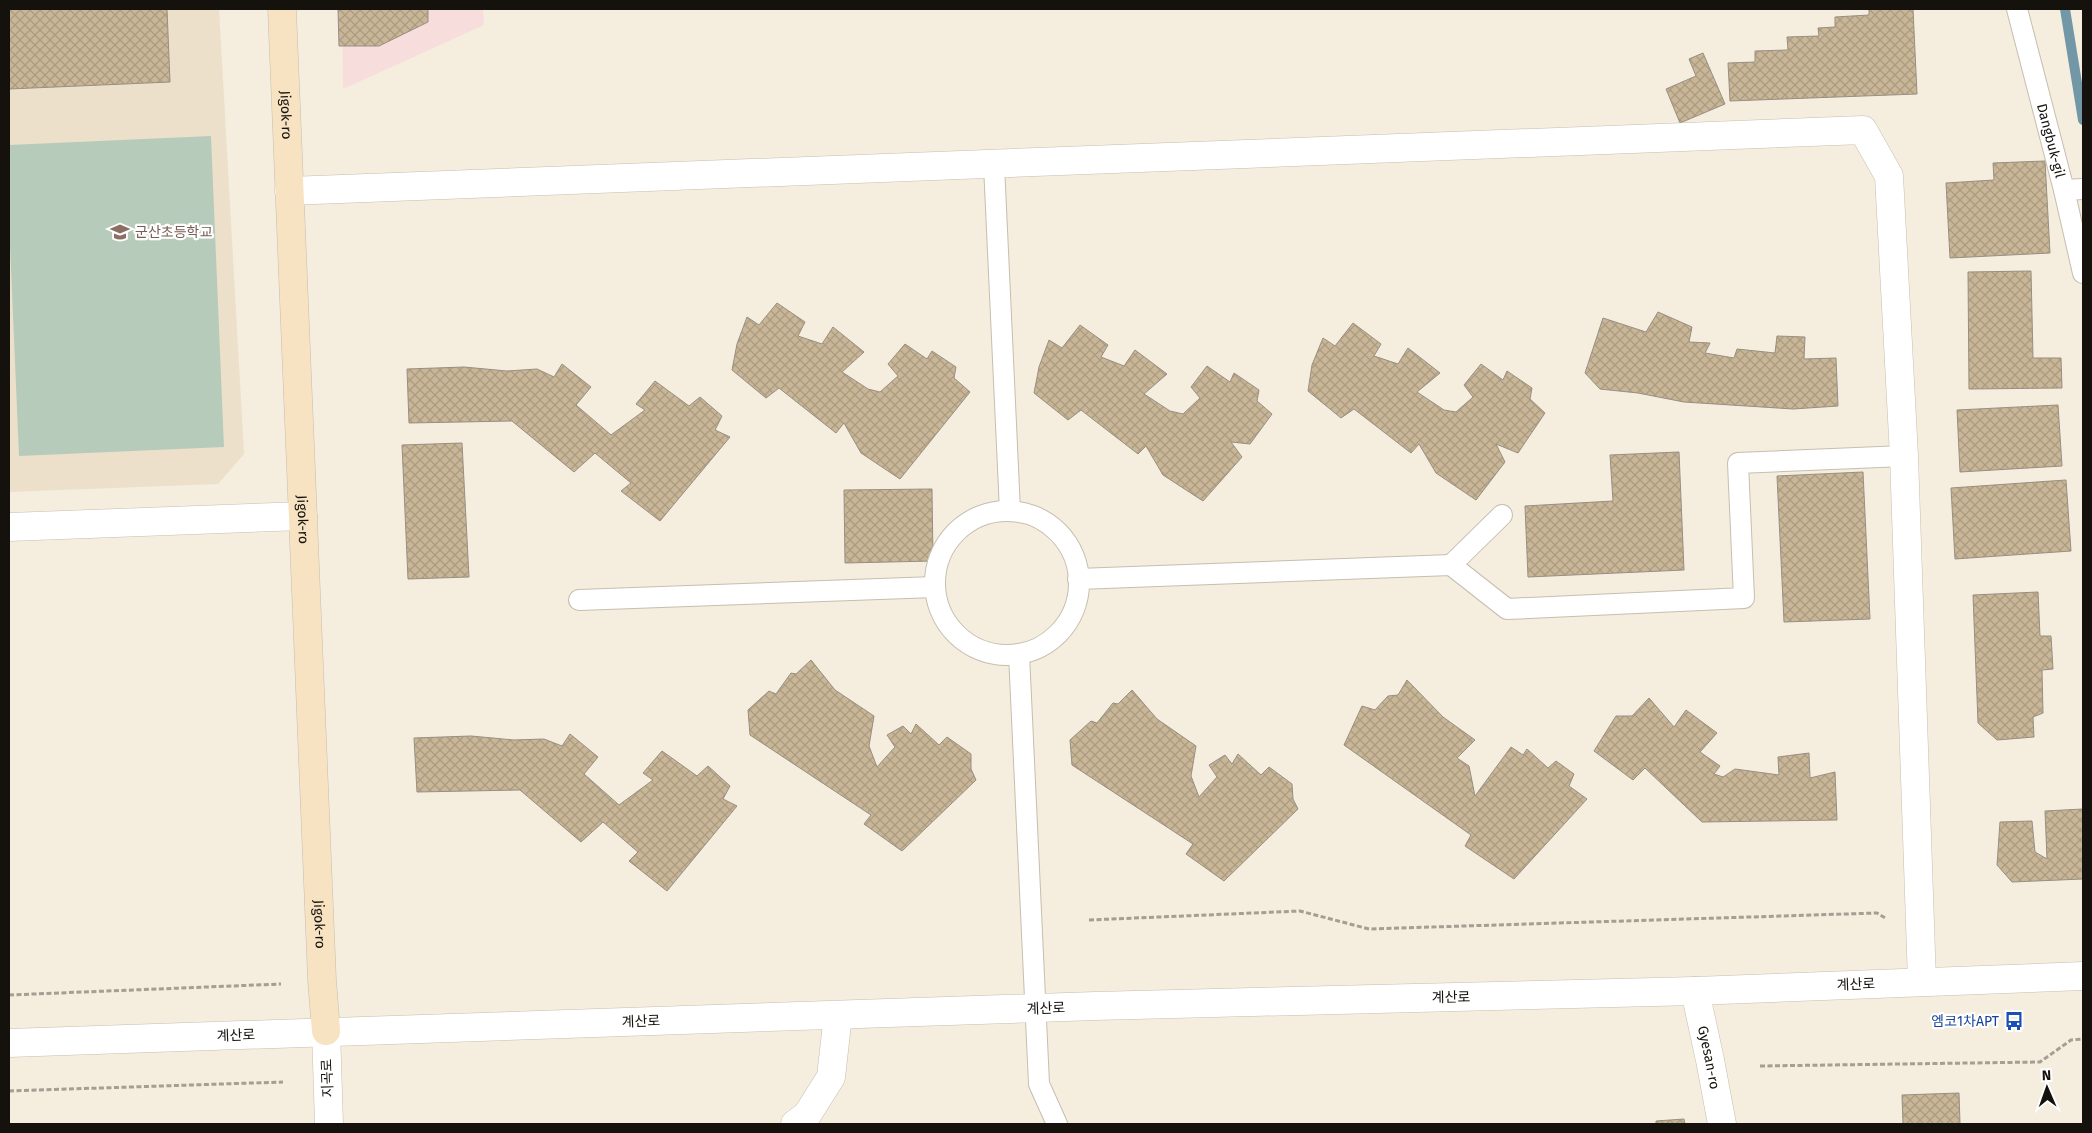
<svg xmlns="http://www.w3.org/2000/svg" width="2092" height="1133" font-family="'Fira Sans','Noto Sans KR',sans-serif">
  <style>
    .commercial { fill: #f8dddd }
    .built { fill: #ece0ca }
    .pitch { fill: #b7cbbb }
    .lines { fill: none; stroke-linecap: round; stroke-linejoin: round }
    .stream { stroke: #7297a7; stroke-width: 10 }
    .building { fill: url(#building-cross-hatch); stroke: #978f82 }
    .lane-casing { stroke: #c6beb0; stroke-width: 22 }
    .street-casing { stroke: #c6beb0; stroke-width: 29 }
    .secondary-casing { stroke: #c6beb0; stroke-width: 29 }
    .path { stroke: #a49e93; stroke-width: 3; stroke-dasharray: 5 2.5; stroke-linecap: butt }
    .lane { stroke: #fff; stroke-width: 20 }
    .street { stroke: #fff; stroke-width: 28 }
    .secondary { stroke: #f7e2c2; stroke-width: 28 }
    .labels { text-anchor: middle; stroke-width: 4.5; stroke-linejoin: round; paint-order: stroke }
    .street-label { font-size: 14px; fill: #15120d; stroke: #fff }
    .education-label { font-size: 14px; fill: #785e54; stroke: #fff; text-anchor: start }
    .transit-label { font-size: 14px; fill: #164399; stroke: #fff; text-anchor: end }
  </style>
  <defs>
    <pattern id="building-cross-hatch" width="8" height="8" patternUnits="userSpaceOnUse" patternTransform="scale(1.25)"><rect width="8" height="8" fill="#c8b697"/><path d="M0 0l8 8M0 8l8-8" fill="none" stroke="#ab9b81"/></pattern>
  </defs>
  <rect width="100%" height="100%" fill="#f5edde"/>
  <!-- commercial -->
  <path class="commercial" d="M 342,9 L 483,9 L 484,25 L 343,89 Z"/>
  <!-- built -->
  <path class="built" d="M 9,9 L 219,9 L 244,454 L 218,484 L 9,492 Z"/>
  <!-- pitch -->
  <path class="pitch" d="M 211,136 L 224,447 L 19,456 L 9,222 L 9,145 Z"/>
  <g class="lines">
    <!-- stream -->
    <path class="stream" d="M 2065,9 L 2083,120"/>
  </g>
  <!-- building -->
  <path class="building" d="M 9,9 L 167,9 L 170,82 L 9,89 Z
    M 338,9 L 428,9 L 428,22 L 379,46 L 339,46 Z
    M 1869,9 L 1913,9 L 1917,94 L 1730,101 L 1728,63 L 1755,62 L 1755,51 L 1788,50 L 1787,37 L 1819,36 L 1818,28 L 1835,27 L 1835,17 L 1869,15 Z
    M 1703,53 L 1725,104 L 1680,123 L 1666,89 L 1696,76 L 1689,59 Z
    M 2045,161 L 2050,253 L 1950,258 L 1946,183 L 1994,180 L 1993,163 Z
    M 2031,271 L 2033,358 L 2061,358 L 2062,388 L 1969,389 L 1968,272 Z
    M 777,303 L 805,322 L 798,336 L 822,344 L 833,327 L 864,352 L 842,372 L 868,389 L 880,392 L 898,376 L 888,364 L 905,344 L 927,359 L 932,351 L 956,367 L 954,378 L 970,392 L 900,479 L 861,453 L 844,423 L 836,433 L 779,388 L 766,398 L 732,370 L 737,344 L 747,317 L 759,325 Z
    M 1658,312 L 1692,327 L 1689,342 L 1710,343 L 1705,353 L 1734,358 L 1737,349 L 1775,353 L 1777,336 L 1805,337 L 1804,359 L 1836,358 L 1838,406 L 1793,409 L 1684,402 L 1638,393 L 1600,389 L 1585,373 L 1603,318 L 1646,332 Z
    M 1353,323 L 1381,344 L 1374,356 L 1398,364 L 1408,348 L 1440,373 L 1417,392 L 1444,410 L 1456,412 L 1473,397 L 1464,385 L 1481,364 L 1503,380 L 1507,371 L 1532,388 L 1530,399 L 1545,413 L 1518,453 L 1496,444 L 1505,462 L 1476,500 L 1436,473 L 1419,444 L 1411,453 L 1354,409 L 1341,418 L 1308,391 L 1312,365 L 1323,338 L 1335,346 Z
    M 1080,325 L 1108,345 L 1101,357 L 1124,366 L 1135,350 L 1167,374 L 1144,394 L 1170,411 L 1183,414 L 1200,398 L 1191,387 L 1207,366 L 1230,382 L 1234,373 L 1259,390 L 1257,401 L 1272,414 L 1250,444 L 1231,442 L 1242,457 L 1203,501 L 1163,475 L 1146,446 L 1138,454 L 1081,410 L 1068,420 L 1034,393 L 1039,367 L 1049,340 L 1062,348 Z
    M 562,364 L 591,387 L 576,405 L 611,435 L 645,410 L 636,404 L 655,381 L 689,406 L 700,397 L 722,416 L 715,430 L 730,437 L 660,521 L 621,491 L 631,483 L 595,453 L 574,472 L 512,421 L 409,423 L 407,369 L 464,367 L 507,371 L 537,369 L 554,377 Z
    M 2058,405 L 2062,466 L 1960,472 L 1957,410 Z
    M 462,443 L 469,577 L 408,579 L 402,445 Z
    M 1679,452 L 1684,570 L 1528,577 L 1525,506 L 1613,501 L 1610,455 Z
    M 1863,472 L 1870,619 L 1784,622 L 1777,476 Z
    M 2066,480 L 2071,551 L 1955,559 L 1951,488 Z
    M 932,489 L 933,561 L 845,563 L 844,490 Z
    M 2038,592 L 2040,636 L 2051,636 L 2053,669 L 2042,670 L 2043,713 L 2033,717 L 2034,737 L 1997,740 L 1978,723 L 1973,595 Z
    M 811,660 L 835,690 L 874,716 L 869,746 L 877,767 L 895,747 L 887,735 L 903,726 L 911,734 L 916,724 L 939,745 L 947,737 L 971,754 L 971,769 L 976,780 L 902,851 L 864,824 L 871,815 L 750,735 L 748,710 L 769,691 L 776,694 L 791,673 L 796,674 Z
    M 1407,680 L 1443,717 L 1475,740 L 1457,758 L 1469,766 L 1475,796 L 1511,747 L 1523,755 L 1527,749 L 1548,768 L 1556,761 L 1574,774 L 1569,786 L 1587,799 L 1514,879 L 1465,846 L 1471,835 L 1344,745 L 1362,706 L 1375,710 L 1388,696 L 1398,695 Z
    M 1132,690 L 1157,719 L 1196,746 L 1191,776 L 1199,797 L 1217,777 L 1209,765 L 1225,755 L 1232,764 L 1238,754 L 1261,775 L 1269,767 L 1292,784 L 1293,799 L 1298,809 L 1224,881 L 1186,854 L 1193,844 L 1072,765 L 1070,740 L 1091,721 L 1097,723 L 1113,703 L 1118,704 Z
    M 1649,698 L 1674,727 L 1686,710 L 1717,733 L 1700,752 L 1720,766 L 1714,774 L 1723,777 L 1735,769 L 1779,775 L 1778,757 L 1809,753 L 1810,778 L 1835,772 L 1837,820 L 1702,822 L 1645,768 L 1633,780 L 1594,751 L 1616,716 L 1632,716 Z
    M 570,734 L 598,757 L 584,774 L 619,805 L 653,780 L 643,773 L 662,751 L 697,776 L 708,766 L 730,786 L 723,799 L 737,806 L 667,891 L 629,861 L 638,852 L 603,822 L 581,842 L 520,790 L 417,792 L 414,738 L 471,736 L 514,740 L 544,739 L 562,746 Z
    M 2083,809 L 2083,879 L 2012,882 L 1997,865 L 2000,822 L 2032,821 L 2035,852 L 2047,859 L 2045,811 Z
    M 1959,1093 L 1960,1124 L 1903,1124 L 1902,1095 Z
    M 1684,1119 L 1685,1124 L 1656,1124 L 1656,1121 Z"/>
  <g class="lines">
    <!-- lane casing -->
    <g class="lane-casing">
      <g id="lane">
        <path id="s1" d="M 2017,9 L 2064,190 L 2083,273"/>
        <path d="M 994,165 L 1010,511"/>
        <path d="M 2064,190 L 2083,189"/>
        <circle cx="1007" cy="583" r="72"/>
        <path d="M 1451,565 L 1502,515"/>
        <path d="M 1078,579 L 1451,565 L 1507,609 L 1744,598 L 1738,463 L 1904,456"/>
        <path d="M 579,600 L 935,587"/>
        <path d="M 1019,654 L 1039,1084 L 1057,1124"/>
      </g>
    </g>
    <!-- street casing -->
    <g class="street-casing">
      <g id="street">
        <path d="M 289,191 L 1863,130 L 1889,176 L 1904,456 L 1922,982"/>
        <path d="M 9,527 L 303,516"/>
        <path id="s2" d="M 1695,991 L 1710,1060 L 1722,1124"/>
        <path d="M 326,1031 L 329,1124"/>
        <path d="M 9,1043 L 1095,1006 L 1695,991 L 2083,976"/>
        <path d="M 795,1124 L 807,1115 L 831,1077 L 838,1015"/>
      </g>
    </g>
    <!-- secondary casing -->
    <g class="secondary-casing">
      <g id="secondary">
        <path id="s3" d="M 282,9 L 322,980 L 326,1031"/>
      </g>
    </g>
    <!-- path -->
    <path class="path" d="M 1089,920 L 1300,911 L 1369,929 L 1877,913 L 1887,919
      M 9,995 L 281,984
      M 1760,1066 L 2040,1062 L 2071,1040 L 2083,1039
      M 9,1091 L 283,1082"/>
    <!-- lane -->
    <use href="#lane" class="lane"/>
    <!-- street -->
    <use href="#street" class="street"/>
    <!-- secondary -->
    <use href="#secondary" class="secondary"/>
  </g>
  <!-- icons -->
  <defs>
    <g id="school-bare" transform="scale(1.5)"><path d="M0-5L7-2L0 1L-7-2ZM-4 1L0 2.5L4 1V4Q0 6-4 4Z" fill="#8d6e63" stroke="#fff" stroke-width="2.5" paint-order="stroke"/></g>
    <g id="bus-bare" transform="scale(1.5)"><path d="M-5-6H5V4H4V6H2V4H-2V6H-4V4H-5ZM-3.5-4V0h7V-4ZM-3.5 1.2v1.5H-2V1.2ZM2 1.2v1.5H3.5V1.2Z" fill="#1a4fb4" stroke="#fff" stroke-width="2.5" paint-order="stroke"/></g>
  </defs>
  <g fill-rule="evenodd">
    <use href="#school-bare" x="120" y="232"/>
    <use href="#bus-bare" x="2014" y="1021"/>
  </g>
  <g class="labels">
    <!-- street labels -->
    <g class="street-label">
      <text dy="5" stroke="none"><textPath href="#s3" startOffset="106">Jigok-ro</textPath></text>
      <text dy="5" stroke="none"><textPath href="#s1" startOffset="136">Dangbuk-gil</textPath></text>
      <text dy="5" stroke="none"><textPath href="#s3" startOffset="511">Jigok-ro</textPath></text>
      <text dy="5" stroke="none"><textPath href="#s3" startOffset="916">Jigok-ro</textPath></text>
      <text transform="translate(1856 984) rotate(-2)" y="5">계산로</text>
      <text transform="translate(1451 997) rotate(-1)" y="5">계산로</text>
      <text transform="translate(1046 1008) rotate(-2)" y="5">계산로</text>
      <text transform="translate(641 1021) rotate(-2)" y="5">계산로</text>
      <text transform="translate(236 1035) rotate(-2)" y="5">계산로</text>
      <text dy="5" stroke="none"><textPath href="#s2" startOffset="68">Gyesan-ro</textPath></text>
      <text transform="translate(327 1078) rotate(-92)" y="5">지곡로</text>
    </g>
    <!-- education labels -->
    <g class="education-label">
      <text x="135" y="237">군산초등학교</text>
    </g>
    <!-- transit labels -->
    <g class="transit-label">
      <text x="1999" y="1026">엠코1차APT</text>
    </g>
  </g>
  <!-- border -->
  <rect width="2092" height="1133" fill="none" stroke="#15120d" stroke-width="20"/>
  <!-- north arrow -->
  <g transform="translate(2047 1088) rotate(358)" stroke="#ffffff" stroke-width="4" paint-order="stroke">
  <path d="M0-4L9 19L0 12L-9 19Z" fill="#15120d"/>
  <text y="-8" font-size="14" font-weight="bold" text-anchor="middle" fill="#15120d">N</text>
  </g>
</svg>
